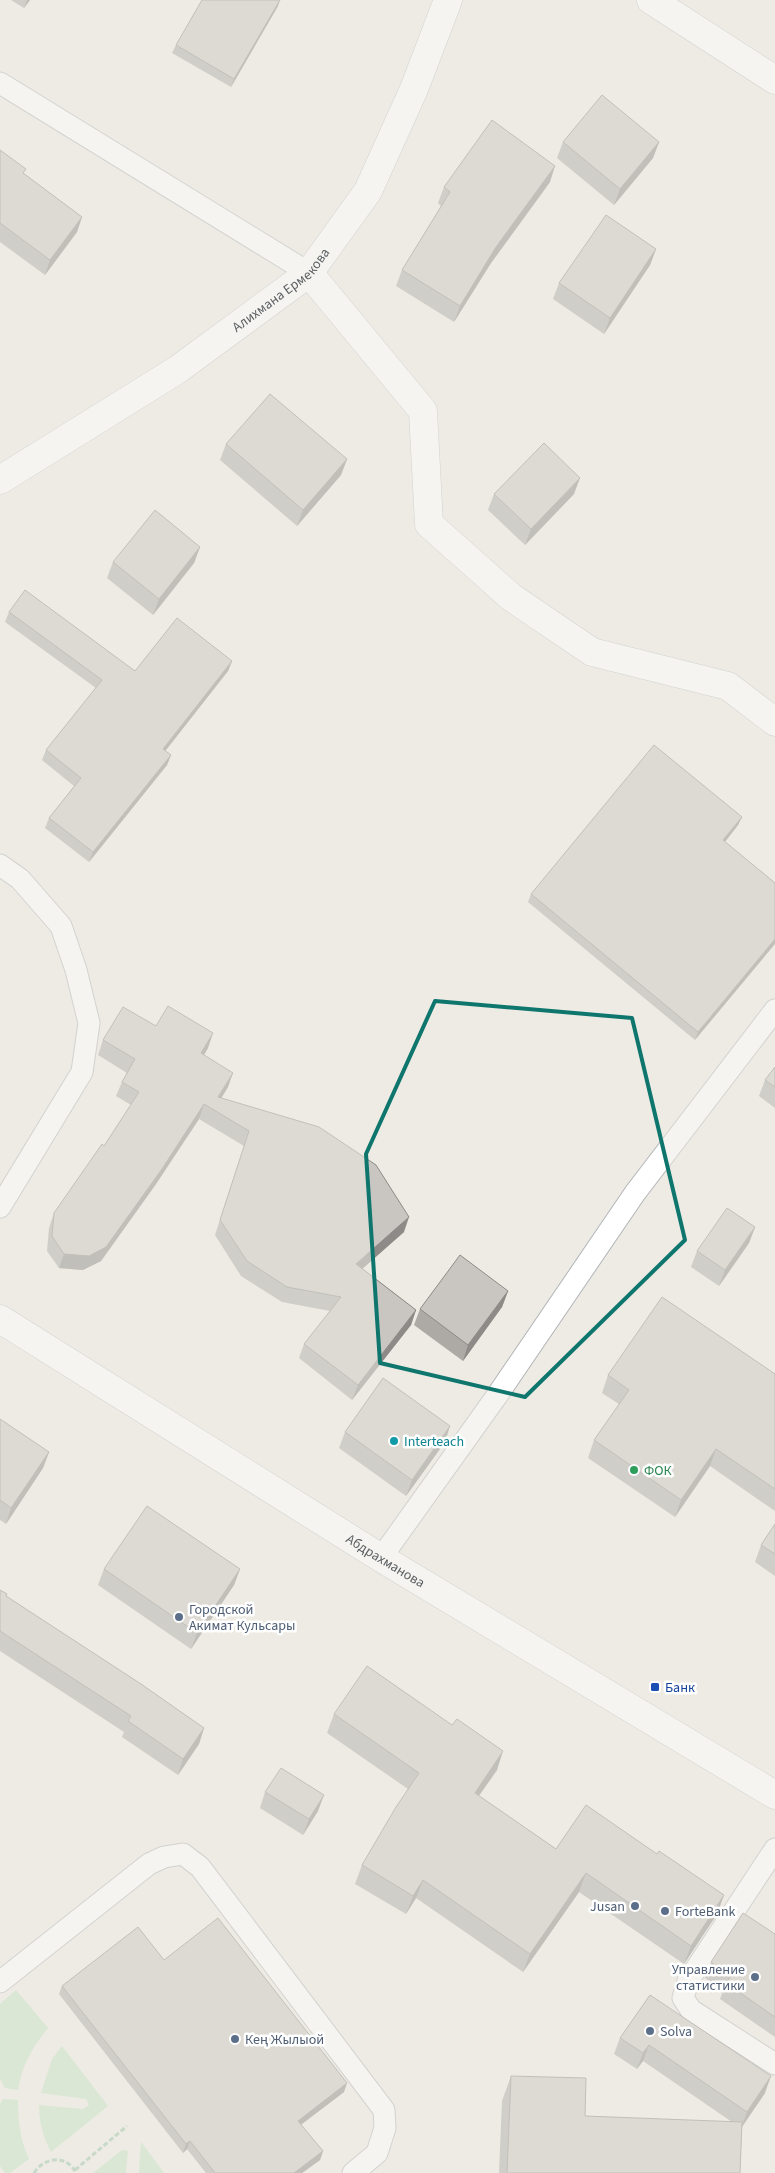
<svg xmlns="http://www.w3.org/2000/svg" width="775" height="2173" font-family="'Source Sans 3',sans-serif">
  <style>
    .green { fill: #c4e3c3 }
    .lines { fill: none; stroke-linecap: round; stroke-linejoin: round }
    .lane-casing { stroke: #b2b5b8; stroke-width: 23 }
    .street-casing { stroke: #b2b5b8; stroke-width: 29 }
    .path { stroke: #9cc4a6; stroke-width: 3; stroke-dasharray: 5 2.5; stroke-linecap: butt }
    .lane { stroke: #fff; stroke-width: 21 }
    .street { stroke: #fff; stroke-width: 28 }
    .wall { fill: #adaaa6 }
    .shaded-wall { fill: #8d8b87 }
    .building { fill: #c9c6c1; stroke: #8d8b87 }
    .marked { fill: none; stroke: #0f766e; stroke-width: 4; stroke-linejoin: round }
    .culture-dot { fill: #0f9aa8; stroke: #fff; stroke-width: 2 }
    .leisure-dot { fill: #2e9e5b; stroke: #fff; stroke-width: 2 }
    .service-dot { fill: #5c6f8a; stroke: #fff; stroke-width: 2 }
    .transit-dot { fill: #1a4fb4; stroke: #fff; stroke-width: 2 }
    .labels { text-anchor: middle; stroke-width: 5; stroke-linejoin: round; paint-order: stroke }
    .street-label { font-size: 14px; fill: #5c6063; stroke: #fff }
    .culture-label { font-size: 14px; fill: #0d838f; stroke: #fff; text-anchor: start }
    .leisure-label { font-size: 14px; fill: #27864d; stroke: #fff; text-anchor: start }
    .service-label { font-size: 14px; fill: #4e5e75; stroke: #fff; text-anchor: start }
    .transit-label { font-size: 14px; fill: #164399; stroke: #fff; text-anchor: start }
  </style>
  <rect width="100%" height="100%" fill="#edebe4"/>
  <!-- green -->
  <path class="green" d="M 16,1990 L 48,2028 C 32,2048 22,2065 18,2090 L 5,2088 L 0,2079 L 0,2004 Z
    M 62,2046 L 108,2106 L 51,2152 C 43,2136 39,2123 39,2105 L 83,2109 L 89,2105 L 86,2099 L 41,2093 L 52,2059 Z
    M 3,2099 L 18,2100 C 18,2122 20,2139 29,2159 L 10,2173 L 5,2173 L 0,2166 L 0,2104 Z
    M 141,2142 L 164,2173 L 139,2173 Z
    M 122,2150 L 128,2151 L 126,2173 L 93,2173 Z"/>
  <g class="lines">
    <!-- lane casing -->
    <g class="lane-casing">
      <path id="lane" d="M 0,83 L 309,273
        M 0,865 L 20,879 L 61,926 L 76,970 L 89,1023 L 82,1072 L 0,1207
        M 381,1558 L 496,1397 L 635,1193 L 775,1010
        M 775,1849 L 688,1981 L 683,1998 L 691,2010 L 775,2064
        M 0,1982 L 149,1864 L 164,1857 L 183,1854 L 200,1867 L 384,2110 L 385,2128 L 377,2153 L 353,2173"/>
    </g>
    <!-- street casing -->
    <g class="street-casing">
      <g id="street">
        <path d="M 651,0 L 775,80"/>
        <path d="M 309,273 L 423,411 L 429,524 L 511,597 L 592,652 L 728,686 L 775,722"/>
        <path id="s1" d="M 0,480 L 177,370 L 309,273 L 368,191 L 414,89 L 448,0"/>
        <path id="s2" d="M 0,1319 L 381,1558 L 775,1795"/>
      </g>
    </g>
    <!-- path -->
    <path class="path" d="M 75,2170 L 127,2126
      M 34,2173 C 44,2157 67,2154 76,2173"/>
    <!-- lane -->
    <use href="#lane" class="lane"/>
    <!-- street -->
    <use href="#street" class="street"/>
  </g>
  <!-- wall -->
  <path class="wall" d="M 11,0 L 30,0 L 24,8 Z
    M 278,6 L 231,87 L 172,53 L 176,45 Z
    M 563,142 L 659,142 L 653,158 L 614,205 L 557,158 Z
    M 0,150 L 24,174 L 82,217 L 77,232 L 45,275 L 0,242 Z
    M 550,182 L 491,263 L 454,322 L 396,286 L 402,270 L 441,206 L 438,203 L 444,187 Z
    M 656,249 L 650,265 L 604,334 L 553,299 L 559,283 Z
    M 226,444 L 347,459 L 341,475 L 297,526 L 220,460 Z
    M 494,494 L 574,494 L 525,545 L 488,510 Z
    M 200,547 L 194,563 L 153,615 L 107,578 L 113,562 Z
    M 9,612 L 135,671 L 232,661 L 228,671 L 165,751 L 171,755 L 167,765 L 89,862 L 45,828 L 49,818 L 74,786 L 42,760 L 46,750 L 96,688 L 5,622 Z
    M 742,817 L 738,825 L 725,842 L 775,883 L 695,1040 L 528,902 L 531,894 Z
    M 156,1026 L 208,1048 L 204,1055 L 228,1087 L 221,1098 L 404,1232 L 362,1268 L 416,1310 L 411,1325 L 352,1400 L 299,1358 L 304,1344 L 330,1311 L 282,1302 L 241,1276 L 215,1235 L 244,1146 L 199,1119 L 156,1184 L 101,1261 L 83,1270 L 59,1268 L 47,1251 L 49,1228 L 54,1213 L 104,1146 L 131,1105 L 116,1096 L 122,1082 L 127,1073 L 98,1055 L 103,1040 Z
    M 775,1067 L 775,1108 L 759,1096 L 765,1080 Z
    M 755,1227 L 749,1243 L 719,1286 L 691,1267 L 697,1251 Z
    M 508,1291 L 502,1307 L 463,1361 L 414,1325 L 420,1309 Z
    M 775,1374 L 775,1511 L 710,1466 L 675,1517 L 588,1458 L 594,1440 L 619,1404 L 602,1393 L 608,1375 Z
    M 0,1419 L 49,1452 L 43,1468 L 6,1524 L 0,1520 Z
    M 345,1432 L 445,1442 L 406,1496 L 339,1448 Z
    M 775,1524 L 775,1576 L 755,1562 L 761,1545 Z
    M 104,1569 L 240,1569 L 234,1585 L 191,1649 L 98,1585 Z
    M 0,1590 L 6,1596 L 204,1728 L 199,1744 L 178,1775 L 122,1737 L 124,1732 L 0,1651 Z
    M 334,1714 L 497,1770 L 479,1796 L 556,1849 L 657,1854 L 724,1895 L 717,1914 L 684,1964 L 579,1892 L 523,1972 L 416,1898 L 406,1914 L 355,1884 L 362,1865 L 408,1789 L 327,1733 Z
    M 265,1792 L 318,1811 L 303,1835 L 260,1808 Z
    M 775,1934 L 775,2037 L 720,1999 L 723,1991 L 705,1978 L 711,1962 Z
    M 164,1960 L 344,2092 L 301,2125 L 323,2151 L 320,2160 L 302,2173 L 206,2173 L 187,2149 L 183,2153 L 59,1994 L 62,1986 Z
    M 650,1995 L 765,2093 L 742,2127 L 740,2173 L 499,2173 L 502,2101 L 511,2076 L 585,2116 L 732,2122 L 643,2061 L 637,2069 L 614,2054 L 620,2038 Z"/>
  <!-- shaded-wall -->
  <path class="shaded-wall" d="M 27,0 L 30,0 L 24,8 Z
    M 280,0 L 278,6 L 231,87 L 234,79 Z
    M 659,142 L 653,158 L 614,205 L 620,189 Z
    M 555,166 L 550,182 L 491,263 L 454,322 L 460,306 L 496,247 Z
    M 82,217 L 77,232 L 45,275 L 50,260 Z
    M 656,249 L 650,265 L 604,334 L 610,318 Z
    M 347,459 L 341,475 L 297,526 L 303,510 Z
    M 580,478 L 574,494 L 525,545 L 531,529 Z
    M 200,547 L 194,563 L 153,615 L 159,599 Z
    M 232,661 L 228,671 L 159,759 L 163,749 Z
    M 171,755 L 167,765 L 89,862 L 93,852 Z
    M 742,817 L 738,825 L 720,848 L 723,840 Z
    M 775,939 L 775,944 L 695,1040 L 698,1032 Z
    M 213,1033 L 208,1048 L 196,1068 L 201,1053 Z
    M 233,1073 L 228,1087 L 213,1112 L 218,1097 Z
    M 204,1104 L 199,1119 L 156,1184 L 101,1261 L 83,1270 L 59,1268 L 64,1254 Z
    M 409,1217 L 404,1232 L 351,1279 L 356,1264 Z
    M 755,1227 L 749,1243 L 719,1286 L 725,1270 Z
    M 508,1291 L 502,1307 L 463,1361 L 468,1345 Z
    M 416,1310 L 411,1325 L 352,1400 L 358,1385 Z
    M 450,1426 L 445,1442 L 406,1496 L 412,1480 Z
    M 716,1449 L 710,1466 L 675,1517 L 681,1500 Z
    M 49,1452 L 43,1468 L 6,1524 L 11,1508 Z
    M 240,1569 L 234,1585 L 191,1649 L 197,1633 Z
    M 204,1728 L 199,1744 L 178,1775 L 183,1759 Z
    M 503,1751 L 497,1770 L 468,1811 L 475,1793 Z
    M 324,1795 L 318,1811 L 303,1835 L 309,1819 Z
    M 586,1873 L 579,1892 L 523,1972 L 530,1954 Z
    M 423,1880 L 416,1898 L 406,1914 L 413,1896 Z
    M 724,1895 L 717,1914 L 684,1964 L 691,1946 Z
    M 649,2045 L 643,2061 L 637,2069 L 643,2053 Z
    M 771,2076 L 765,2093 L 741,2128 L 747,2112 Z
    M 347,2083 L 344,2092 L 295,2129 L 298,2121 Z
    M 190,2141 L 187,2149 L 183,2153 L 186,2144 Z
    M 323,2151 L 320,2160 L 302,2173 L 294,2173 Z"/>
  <!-- building -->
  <path class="building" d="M 202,0 L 280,0 L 234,79 L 176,45 Z
    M 602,95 L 659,142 L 620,189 L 563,142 Z
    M 492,120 L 555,166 L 496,247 L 460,306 L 402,270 L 450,192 L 444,187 Z
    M 0,150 L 26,169 L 23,173 L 82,217 L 50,260 L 0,223 Z
    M 606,215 L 656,249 L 610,318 L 559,283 Z
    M 270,394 L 347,459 L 303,510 L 226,444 Z
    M 544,443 L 580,478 L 531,529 L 494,494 Z
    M 155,510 L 200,547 L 159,599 L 113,562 Z
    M 25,590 L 135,671 L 177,618 L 232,661 L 163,749 L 171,755 L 93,852 L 49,818 L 81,778 L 46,750 L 102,680 L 9,612 Z
    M 654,745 L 742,817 L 723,840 L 775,883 L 775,939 L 698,1032 L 531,894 Z
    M 168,1006 L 213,1033 L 201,1053 L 233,1073 L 218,1097 L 319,1127 L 376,1165 L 409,1217 L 356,1264 L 416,1310 L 358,1385 L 304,1344 L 341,1297 L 287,1287 L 247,1261 L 220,1220 L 249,1131 L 204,1104 L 162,1169 L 106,1247 L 89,1256 L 64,1254 L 52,1236 L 54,1213 L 102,1144 L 104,1146 L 139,1092 L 122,1082 L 135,1059 L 103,1040 L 123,1007 L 156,1026 Z
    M 775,1067 L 775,1087 L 765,1080 Z
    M 727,1208 L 755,1227 L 725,1270 L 697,1251 Z
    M 460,1255 L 508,1291 L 468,1345 L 420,1309 Z
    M 662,1297 L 775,1374 L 775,1489 L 716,1449 L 681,1500 L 594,1440 L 629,1390 L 608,1375 Z
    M 383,1378 L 450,1426 L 412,1480 L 345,1432 Z
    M 0,1419 L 49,1452 L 11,1508 L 0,1500 Z
    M 147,1506 L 240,1569 L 197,1633 L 104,1569 Z
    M 775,1524 L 775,1554 L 761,1545 Z
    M 0,1590 L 7,1594 L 6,1596 L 141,1684 L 204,1728 L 183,1759 L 128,1721 L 131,1716 L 0,1631 Z
    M 367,1666 L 452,1725 L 457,1719 L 503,1751 L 475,1793 L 556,1849 L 586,1805 L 657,1854 L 659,1851 L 724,1895 L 691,1946 L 586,1873 L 530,1954 L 423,1880 L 413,1896 L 362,1865 L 396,1807 L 419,1773 L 334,1714 Z
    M 281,1768 L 324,1795 L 309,1819 L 265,1792 Z
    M 743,1913 L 775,1934 L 775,2017 L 726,1983 L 731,1976 L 711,1962 Z
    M 218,1918 L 347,2083 L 298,2121 L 323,2151 L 294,2173 L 215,2173 L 190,2141 L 186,2144 L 62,1986 L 138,1927 L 164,1960 Z
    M 650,1995 L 771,2076 L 747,2112 L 649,2045 L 643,2053 L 620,2038 Z
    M 511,2076 L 586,2078 L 585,2116 L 742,2122 L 740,2173 L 507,2173 Z"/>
  <!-- marked area -->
  <path d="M0 0H775V2173H0ZM 435,1001 L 632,1018 L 685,1240 L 525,1397 L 380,1363 L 366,1154 Z" fill="#edebe4" fill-opacity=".55" fill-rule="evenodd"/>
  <path class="marked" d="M 435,1001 L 632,1018 L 685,1240 L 525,1397 L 380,1363 L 366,1154 Z"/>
  <!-- markers -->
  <circle class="culture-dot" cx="394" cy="1441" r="5"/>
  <circle class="leisure-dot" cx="634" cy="1470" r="5"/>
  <g class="service-dot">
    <circle cx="179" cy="1617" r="5"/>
    <circle cx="635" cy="1906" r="5"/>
    <circle cx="665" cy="1911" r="5"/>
    <circle cx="755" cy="1977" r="5"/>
    <circle cx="650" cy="2031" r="5"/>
    <circle cx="235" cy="2039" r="5"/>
  </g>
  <rect class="transit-dot" x="650" y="1682" width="10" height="10" rx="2.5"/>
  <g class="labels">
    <!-- street labels -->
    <g class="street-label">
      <text dy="5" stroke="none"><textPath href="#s1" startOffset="340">Алихмана Ермекова</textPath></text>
      <text dy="5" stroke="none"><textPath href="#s2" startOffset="455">Абдрахманова</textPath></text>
    </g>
    <!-- culture labels -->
    <g class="culture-label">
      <text x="404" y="1446">Interteach</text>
    </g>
    <!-- leisure labels -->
    <g class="leisure-label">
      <text x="644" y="1475">ФОК</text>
    </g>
    <!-- service labels -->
    <g class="service-label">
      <text x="189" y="1614">Городской<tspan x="189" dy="16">Акимат Кульсары</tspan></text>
      <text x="625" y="1911" text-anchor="end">Jusan</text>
      <text x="675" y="1916">ForteBank</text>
      <text x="745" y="1974" text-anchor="end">Управление<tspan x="745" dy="16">статистики</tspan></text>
      <text x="660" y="2036">Solva</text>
      <text x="245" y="2044">Кең Жылыой</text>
    </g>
    <!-- transit labels -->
    <g class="transit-label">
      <text x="665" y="1692">Банк</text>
    </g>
  </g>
</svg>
